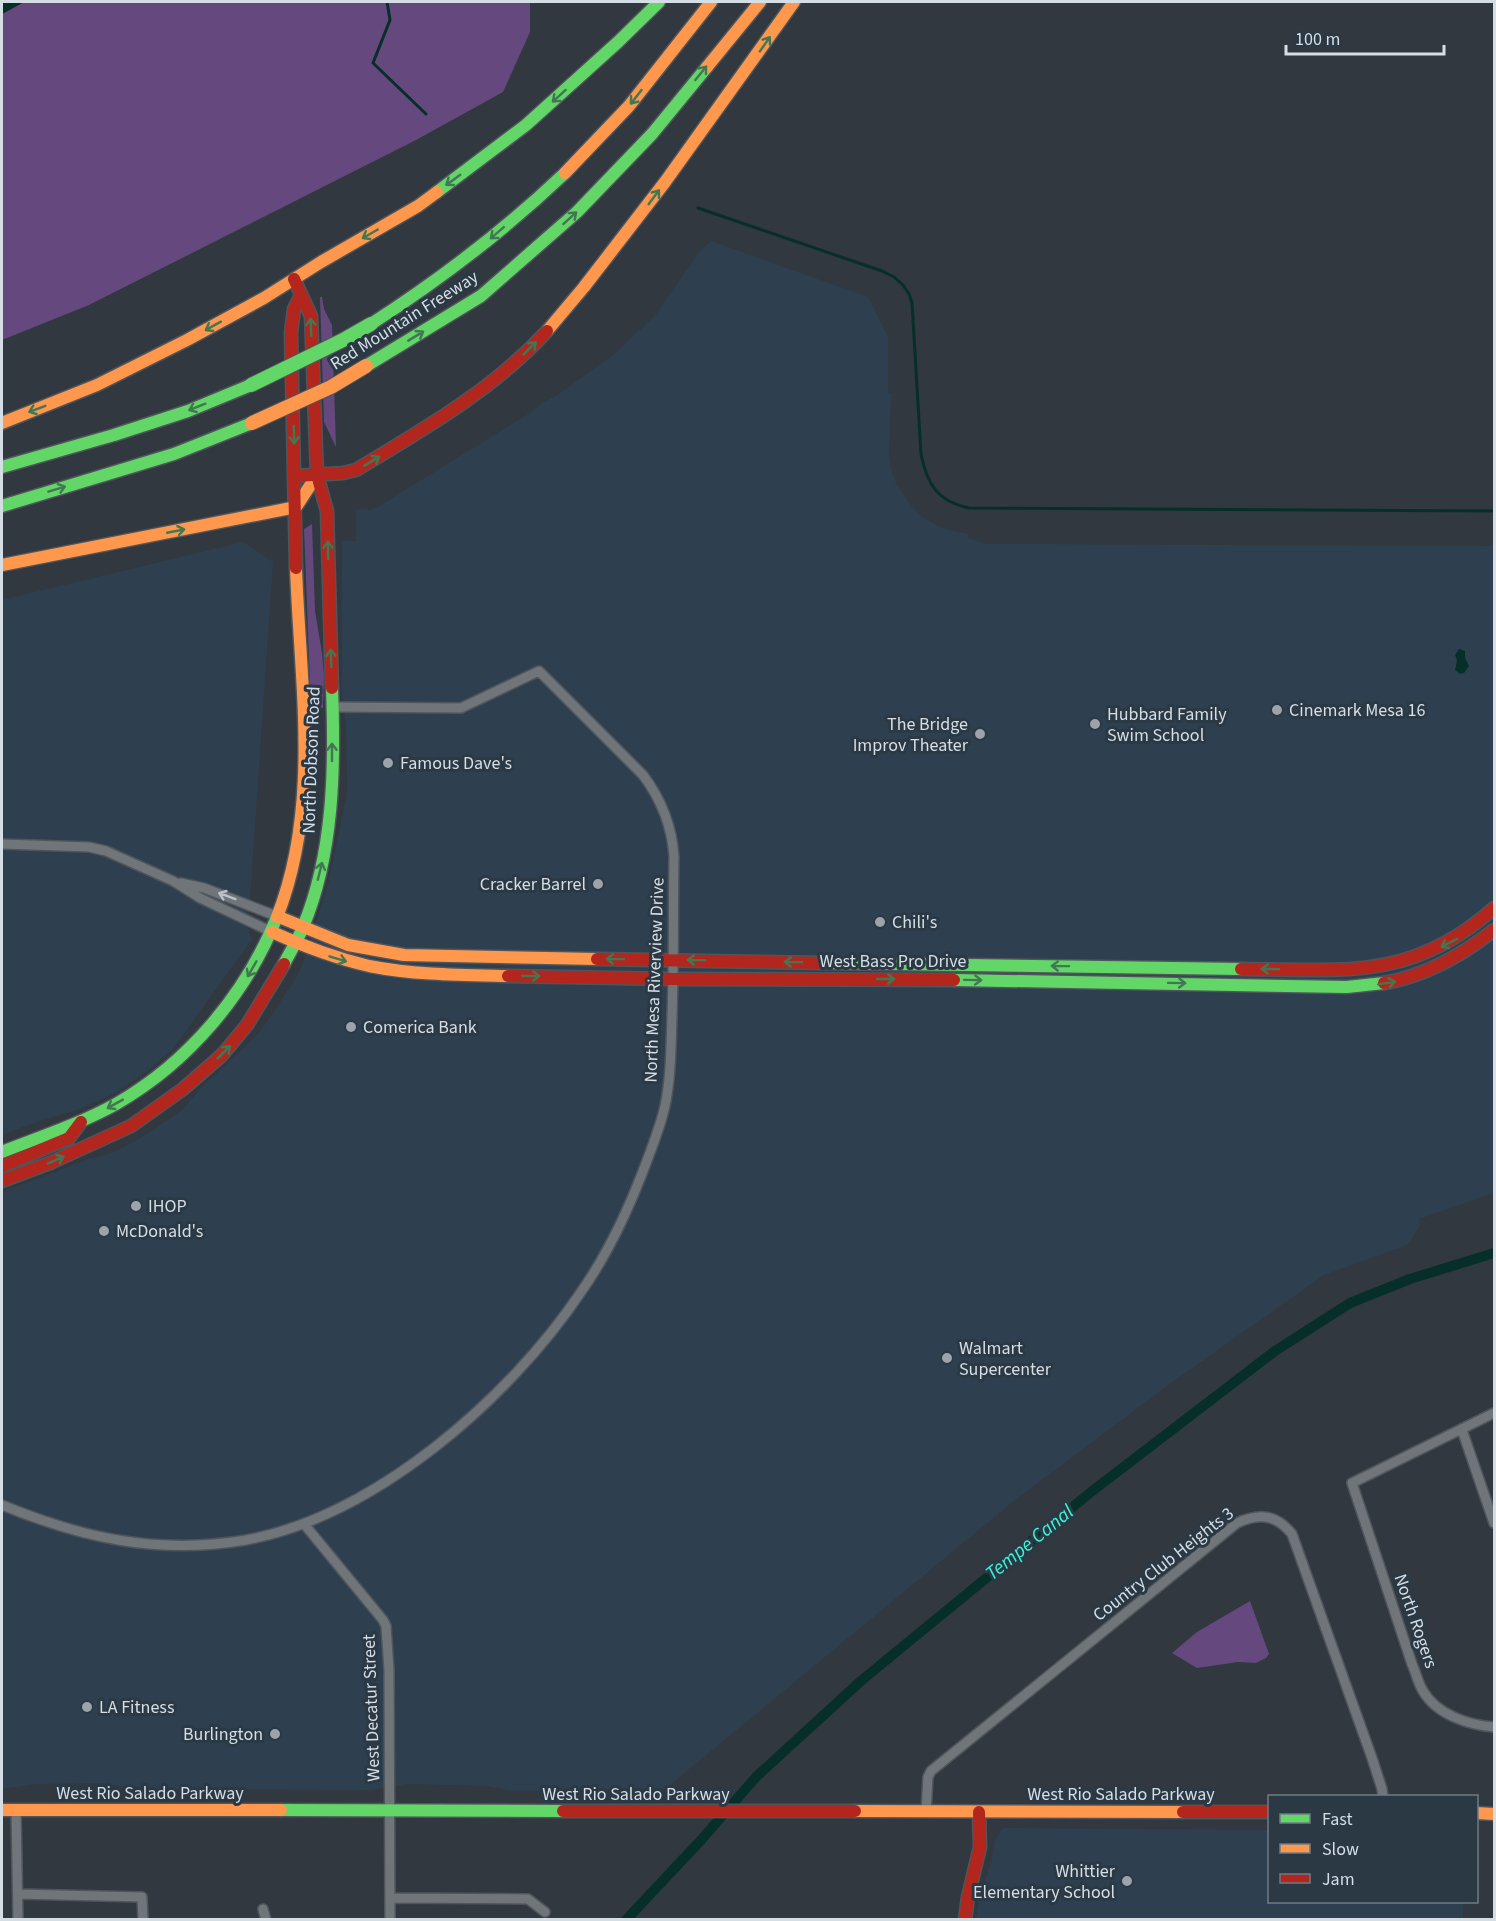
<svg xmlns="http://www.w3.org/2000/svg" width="1496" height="1921" font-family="'Source Sans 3',sans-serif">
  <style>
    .built { fill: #2e404f }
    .green { fill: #65487d }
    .water { fill: #072f29 }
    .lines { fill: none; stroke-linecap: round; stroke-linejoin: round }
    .stream { stroke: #072f29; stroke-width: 3 }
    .canal { stroke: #072f29; stroke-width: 10 }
    .street-casing { stroke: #4f555b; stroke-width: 12 }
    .fast-casing { stroke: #4f555b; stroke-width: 15 }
    .slow-casing { stroke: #4f555b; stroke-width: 15 }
    .jam-casing { stroke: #4f555b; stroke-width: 15 }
    .street { stroke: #70757a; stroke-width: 9 }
    .fast { stroke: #63d668; stroke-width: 12 }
    .slow { stroke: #ff974d; stroke-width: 12 }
    .jam { stroke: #b3261e; stroke-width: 12 }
    .fast-bridge-casing { stroke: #4f555b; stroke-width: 16; stroke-linecap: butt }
    .slow-bridge-casing { stroke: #4f555b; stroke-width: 16; stroke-linecap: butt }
    .fast-bridge { stroke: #63d668; stroke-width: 14 }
    .slow-bridge { stroke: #ff974d; stroke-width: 14 }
    .oneway { stroke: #417853 }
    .oneway2 { stroke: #bcc3ca }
    .poi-dot { fill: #9ca3ab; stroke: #2b3945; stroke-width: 2 }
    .labels { text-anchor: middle; stroke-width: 6; stroke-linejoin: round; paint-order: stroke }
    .street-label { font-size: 18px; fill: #d5dde5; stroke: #2b3945 }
    .poi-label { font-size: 18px; fill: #d5dde5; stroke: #2b3945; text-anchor: start }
    .water-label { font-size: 20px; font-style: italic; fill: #3ff3d6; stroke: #2b3945 }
  </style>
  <rect width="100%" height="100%" fill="#31383f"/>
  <!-- built -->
  <path class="built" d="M 711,241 L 868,297 L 888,337 L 888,393 L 891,394 L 889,457 L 891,469 L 896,483 L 911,506 L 922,517 L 944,529 L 968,534 L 968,538 L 985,544 L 1494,546 L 1494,1193 L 1419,1219 L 1420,1226 L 1407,1245 L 1324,1275 L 1168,1385 L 1015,1500 L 665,1789 L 514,1791 L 487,1786 L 406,1784 L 371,1790 L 141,1789 L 100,1783 L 37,1784 L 2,1789 L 2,1192 L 89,1159 L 112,1153 L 146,1135 L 183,1109 L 199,1090 L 260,1032 L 293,983 L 302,966 L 329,881 L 347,792 L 346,725 L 342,693 L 342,541 L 356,541 L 356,509 L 371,510 L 378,507 L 530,413 L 544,402 L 559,394 L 613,355 L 655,316 L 699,252 Z
    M 243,542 L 273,562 L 248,928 L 252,939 L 172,1050 L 143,1074 L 113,1094 L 80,1109 L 42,1120 L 2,1135 L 2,600 Z
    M 1003,1828 L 1269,1830 L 1270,1902 L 1463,1902 L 1463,1919 L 976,1919 L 979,1899 L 991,1863 L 995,1840 Z"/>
  <!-- green -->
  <path class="green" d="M 24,2 L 530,2 L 530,32 L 503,92 L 416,140 L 89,305 L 2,340 L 2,14 Z
    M 320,297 L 322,297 L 324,309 L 332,325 L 336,447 L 324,422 Z
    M 312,524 L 315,611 L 322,653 L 324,676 L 323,708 L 311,708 L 304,529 Z
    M 1250,1601 L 1269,1654 L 1266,1658 L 1256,1663 L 1238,1662 L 1197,1668 L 1172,1653 L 1197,1632 Z"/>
  <!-- water -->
  <path class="water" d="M 2,2 L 24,2 L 2,14 Z
    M 1459,649 L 1465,651 L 1465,658 L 1469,666 L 1464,673 L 1460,674 L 1455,670 L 1457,660 L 1455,655 Z"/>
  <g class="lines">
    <!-- stream -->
    <path class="stream" d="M 387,2 L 390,20 L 373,63 L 426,114
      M 698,208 L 882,271 L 894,277 L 903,285 L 909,294 L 912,303 L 921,454 C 927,484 937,501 969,508 L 1494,511"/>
    <!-- canal -->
    <path class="canal" d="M 626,1920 L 702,1839 L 756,1777 L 862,1680 L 1091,1492 L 1275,1351 L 1350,1303 L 1410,1279 L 1494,1253"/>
    <!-- street casing -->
    <g class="street-casing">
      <path id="street" d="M 2,844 L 89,847 L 106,851 L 173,881 L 200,898 L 272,932
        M 181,883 L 204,888 L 279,917
        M 1494,1413 L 1352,1483 L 1412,1664 C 1416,1673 1418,1683 1423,1691 C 1437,1715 1469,1725 1494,1727
        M 1462,1430 L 1494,1523
        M 2,1505 C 82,1538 158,1555 246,1540 C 375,1516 509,1399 581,1292 C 607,1255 627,1213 643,1171 C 651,1150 660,1128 665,1106 C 671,1077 671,1046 672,1016 C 674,963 673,910 674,857 C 672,826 661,799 643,775 L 539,671 L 461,708 L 333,707
        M 304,1524 L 383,1620 L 386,1626 L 389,1670 L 390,1920
        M 16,1810 L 18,1920
        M 926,1812 L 928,1777 L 931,1771 L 1237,1523 C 1259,1513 1276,1514 1292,1534 L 1372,1758 L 1382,1789 L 1383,1796
        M 18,1894 L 142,1897 L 143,1920
        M 390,1898 L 528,1899 L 545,1912
        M 263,1909 L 266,1920"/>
    </g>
    <!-- fast casing -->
    <g class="fast-casing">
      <path id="fast" d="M 437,192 L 526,125 L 618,42 L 659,2
        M 371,324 C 441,279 505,230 565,173
        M 366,366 L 481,296 L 577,212 L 652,134 L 707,67
        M 2,467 L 114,435 L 188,411 L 251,385
        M 2,506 L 174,454 L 252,423
        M 826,963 L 1241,969
        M 284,964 C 290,952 298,940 303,927 C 334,853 335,767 332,688
        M 954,980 L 1347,987 L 1384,983
        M 2,1152 C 40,1137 80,1124 116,1104 C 189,1062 246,994 277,917
        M 281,1810 L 563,1811"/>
    </g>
    <!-- slow casing -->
    <g class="slow-casing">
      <path id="slow" d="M 707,67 L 760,2
        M 565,173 L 629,106 L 711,2
        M 547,331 L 584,287 L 665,182 L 794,2
        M 2,423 L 97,385 L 187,340 L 264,298 L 321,262 L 418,206 L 437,192
        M 2,565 L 296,507 L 317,475
        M 277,917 C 321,806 300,684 296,568
        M 279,917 L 348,945 L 404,955 L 597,959
        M 272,932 C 303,946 335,958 369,966 C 414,975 461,975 508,976
        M 2,1810 L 281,1810
        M 855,1811 L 1183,1812
        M 1476,1813 L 1494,1814"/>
    </g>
    <!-- jam casing -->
    <g class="jam-casing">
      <path id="jam" d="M 294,279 L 311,316 L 317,475 L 327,511 L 332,688
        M 295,476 L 343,473 L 356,470 C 424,429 493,390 547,331
        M 296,568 L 291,333 L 294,309 L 301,295
        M 597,959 L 826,963
        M 1241,969 C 1343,970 1412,981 1494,908
        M 508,976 L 673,979 L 954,980
        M 1384,983 C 1426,976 1461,956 1494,930
        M 2,1166 L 69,1138 L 81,1122
        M 2,1181 L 50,1163 L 131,1126 L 183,1089 L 222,1055 L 247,1025 L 284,964
        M 563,1811 L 855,1811
        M 1183,1812 L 1270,1812
        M 965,1920 L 968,1897 L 980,1847 L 979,1812"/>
    </g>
    <!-- street -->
    <use href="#street" class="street"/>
    <!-- fast -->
    <use href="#fast" class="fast"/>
    <!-- slow -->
    <use href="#slow" class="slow"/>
    <!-- jam -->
    <use href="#jam" class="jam"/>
    <!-- fast-bridge casing -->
    <g class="fast-bridge-casing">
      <path id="fast-bridge" d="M 251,385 L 343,340 L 371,324"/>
    </g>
    <!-- slow-bridge casing -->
    <g class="slow-bridge-casing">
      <path id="slow-bridge" d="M 252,423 L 331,387 L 366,366"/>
    </g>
    <!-- fast-bridge -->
    <use href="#fast-bridge" class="fast-bridge"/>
    <!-- slow-bridge -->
    <use href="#slow-bridge" class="slow-bridge"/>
  </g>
  <!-- one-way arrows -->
  <defs><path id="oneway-shaft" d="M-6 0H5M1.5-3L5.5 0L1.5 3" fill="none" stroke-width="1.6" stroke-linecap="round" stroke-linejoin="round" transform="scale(1.5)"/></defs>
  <g class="oneway">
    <use href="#oneway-shaft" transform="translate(765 44) rotate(-55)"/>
    <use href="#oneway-shaft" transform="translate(701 73) rotate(-51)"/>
    <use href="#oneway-shaft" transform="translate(559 96) rotate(138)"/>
    <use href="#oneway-shaft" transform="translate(636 97) rotate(128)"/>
    <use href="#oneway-shaft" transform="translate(453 180) rotate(144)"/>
    <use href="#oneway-shaft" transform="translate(654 197) rotate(-53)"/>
    <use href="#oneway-shaft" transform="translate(570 218) rotate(-42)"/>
    <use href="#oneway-shaft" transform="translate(497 233) rotate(139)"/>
    <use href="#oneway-shaft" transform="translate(370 234) rotate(150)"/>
    <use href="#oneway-shaft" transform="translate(213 326) rotate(151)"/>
    <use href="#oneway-shaft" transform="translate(311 327) rotate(-92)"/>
    <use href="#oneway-shaft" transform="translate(416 336) rotate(-31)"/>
    <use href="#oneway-shaft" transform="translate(530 348) rotate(-45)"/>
    <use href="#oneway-shaft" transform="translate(197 407) rotate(158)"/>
    <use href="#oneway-shaft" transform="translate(37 409) rotate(159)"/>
    <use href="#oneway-shaft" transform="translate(294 435) rotate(88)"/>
    <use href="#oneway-shaft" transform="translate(372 461) rotate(-31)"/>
    <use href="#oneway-shaft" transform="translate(57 489) rotate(-17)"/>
    <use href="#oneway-shaft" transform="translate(176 531) rotate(-11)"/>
    <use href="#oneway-shaft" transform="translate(328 550) rotate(-91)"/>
    <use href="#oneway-shaft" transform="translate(331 658) rotate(-92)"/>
    <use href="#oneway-shaft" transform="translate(332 752) rotate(-90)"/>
    <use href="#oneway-shaft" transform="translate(320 871) rotate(-76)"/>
    <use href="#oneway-shaft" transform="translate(1449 943) rotate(153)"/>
    <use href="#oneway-shaft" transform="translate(338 959) rotate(17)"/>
    <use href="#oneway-shaft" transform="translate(615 959) rotate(-179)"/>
    <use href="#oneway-shaft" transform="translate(696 960) rotate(-179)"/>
    <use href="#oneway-shaft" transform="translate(793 962) rotate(-179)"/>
    <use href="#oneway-shaft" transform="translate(1060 966) rotate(-179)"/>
    <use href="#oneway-shaft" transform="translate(252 969) rotate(120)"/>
    <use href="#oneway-shaft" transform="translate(1270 969) rotate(-179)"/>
    <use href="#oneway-shaft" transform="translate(531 976) rotate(1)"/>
    <use href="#oneway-shaft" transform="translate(886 979)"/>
    <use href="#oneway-shaft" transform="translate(973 980) rotate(1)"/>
    <use href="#oneway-shaft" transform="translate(1177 983) rotate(1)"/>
    <use href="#oneway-shaft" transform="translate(1387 983) rotate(-9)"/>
    <use href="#oneway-shaft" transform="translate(224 1052) rotate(-45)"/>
    <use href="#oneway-shaft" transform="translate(115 1104) rotate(151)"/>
    <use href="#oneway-shaft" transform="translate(56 1160) rotate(-24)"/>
  </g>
  <use class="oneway2" href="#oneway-shaft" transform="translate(227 896) rotate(-160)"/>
  <!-- markers -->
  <g class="poi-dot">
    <circle cx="1277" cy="710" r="6"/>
    <circle cx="1095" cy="724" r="6"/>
    <circle cx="980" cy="734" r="6"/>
    <circle cx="388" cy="763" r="6"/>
    <circle cx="598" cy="884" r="6"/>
    <circle cx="880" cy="922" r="6"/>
    <circle cx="351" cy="1027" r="6"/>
    <circle cx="136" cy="1206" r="6"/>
    <circle cx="104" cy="1231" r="6"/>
    <circle cx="947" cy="1358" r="6"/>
    <circle cx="87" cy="1707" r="6"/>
    <circle cx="275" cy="1734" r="6"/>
    <circle cx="1127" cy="1881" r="6"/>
  </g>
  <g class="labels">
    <!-- street labels -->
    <g class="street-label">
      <text transform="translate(404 320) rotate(-32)" y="6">Red Mountain Freeway</text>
      <text transform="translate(311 760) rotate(-88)" y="6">North Dobson Road</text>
      <text x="893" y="967">West Bass Pro Drive</text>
      <text transform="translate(654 980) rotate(-88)" y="6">North Mesa Riverview Drive</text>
      <text transform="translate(1163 1564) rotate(-38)" y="6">Country Club Heights 3</text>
      <text transform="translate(1416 1621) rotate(71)" y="6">North Rogers</text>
      <text transform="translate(371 1708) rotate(-92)" y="6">West Decatur Street</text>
      <text x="150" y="1799">West Rio Salado Parkway</text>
      <text x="636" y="1800">West Rio Salado Parkway</text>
      <text x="1121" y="1800">West Rio Salado Parkway</text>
    </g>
    <!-- poi labels -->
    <g class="poi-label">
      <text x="1289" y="716">Cinemark Mesa 16</text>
      <text x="1107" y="720">Hubbard Family<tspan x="1107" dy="21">Swim School</tspan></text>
      <text x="968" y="730" text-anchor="end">The Bridge<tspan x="968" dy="21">Improv Theater</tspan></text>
      <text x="400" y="769">Famous Dave's</text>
      <text x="586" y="890" text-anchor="end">Cracker Barrel</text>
      <text x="892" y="928">Chili's</text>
      <text x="363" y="1033">Comerica Bank</text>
      <text x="148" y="1212">IHOP</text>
      <text x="116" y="1237">McDonald's</text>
      <text x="959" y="1354">Walmart<tspan x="959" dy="21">Supercenter</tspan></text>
      <text x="99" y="1713">LA Fitness</text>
      <text x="263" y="1740" text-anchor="end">Burlington</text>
      <text x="1115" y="1877" text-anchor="end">Whittier<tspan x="1115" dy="21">Elementary School</tspan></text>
    </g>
    <!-- water labels -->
    <g class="water-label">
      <text transform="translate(1029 1542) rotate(-39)" y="7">Tempe Canal</text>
    </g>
  </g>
  <!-- border -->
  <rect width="1496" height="1921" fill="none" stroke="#d5dde5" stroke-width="6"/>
  <!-- legend -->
  <rect x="1268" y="1795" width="210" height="108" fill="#2b3945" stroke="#6f7b85" stroke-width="1.5"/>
  <rect x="1280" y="1814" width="30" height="9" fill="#63d668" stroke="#6f7b85" stroke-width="1.5"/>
  <text x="1322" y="1825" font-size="18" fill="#d5dde5">Fast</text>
  <rect x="1280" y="1844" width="30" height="9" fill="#ff974d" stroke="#6f7b85" stroke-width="1.5"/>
  <text x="1322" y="1855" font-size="18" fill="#d5dde5">Slow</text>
  <rect x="1280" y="1874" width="30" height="9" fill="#b3261e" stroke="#6f7b85" stroke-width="1.5"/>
  <text x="1322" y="1885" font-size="18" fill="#d5dde5">Jam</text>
  <!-- scale -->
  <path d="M1286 45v9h158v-9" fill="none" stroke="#d5dde5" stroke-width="3"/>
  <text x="1295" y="45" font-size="18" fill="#d5dde5" stroke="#2b3945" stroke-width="4.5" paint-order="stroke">100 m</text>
</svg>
